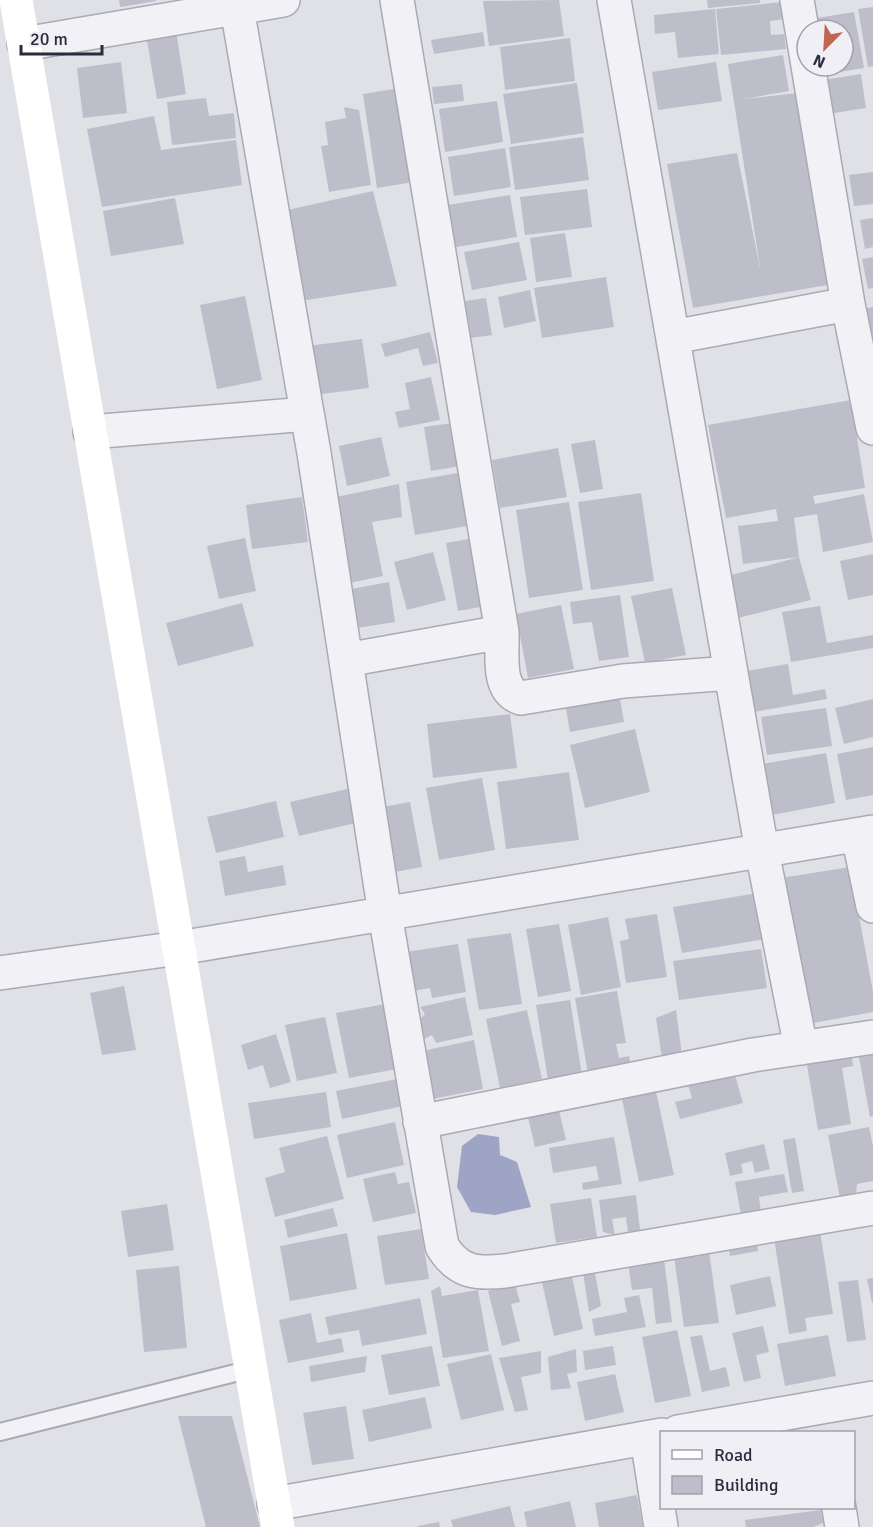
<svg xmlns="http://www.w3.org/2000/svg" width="873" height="1527" font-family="Signika,sans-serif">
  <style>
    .water { fill: #9ea4c4 }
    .building { fill: #bdbec9 }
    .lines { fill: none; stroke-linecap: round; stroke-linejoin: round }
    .lane-casing { stroke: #a9aab4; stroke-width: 20 }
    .street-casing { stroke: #a9aab4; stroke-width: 36 }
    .lane { stroke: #f2f2f6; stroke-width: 16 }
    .street { stroke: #f2f2f6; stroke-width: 33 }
    .secondary { stroke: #fff; stroke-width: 33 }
  </style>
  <rect width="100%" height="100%" fill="#e0e0e7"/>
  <!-- water -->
  <path class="water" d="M 478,1134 L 499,1137 L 500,1155 L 517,1162 L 531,1207 L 495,1215 L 471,1212 L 457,1187 L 462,1146 Z"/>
  <!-- building -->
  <path class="building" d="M 119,0 L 156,0 L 156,1 L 120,7 Z
    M 559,0 L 564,36 L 489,46 L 483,1 Z
    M 707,0 L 760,0 L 760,3 L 708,8 Z
    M 791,1 L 792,18 L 770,21 L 771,35 L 784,34 L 786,49 L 721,55 L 716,9 Z
    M 873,7 L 873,66 L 868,67 L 858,9 Z
    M 715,9 L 719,54 L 678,58 L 675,32 L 655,34 L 654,15 Z
    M 854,12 L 864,68 L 821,75 L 820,66 L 843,66 L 843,30 L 813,30 L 811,19 Z
    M 176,31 L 186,94 L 157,99 L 146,35 Z
    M 483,32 L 485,46 L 434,54 L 431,40 Z
    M 570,38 L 575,81 L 505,90 L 500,47 Z
    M 783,55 L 789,91 L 744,99 L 807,92 L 839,283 L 693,308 L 667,164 L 737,153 L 761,273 L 728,64 Z
    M 121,62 L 127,113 L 83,118 L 77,68 Z
    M 716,62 L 722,101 L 658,110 L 652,72 Z
    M 861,74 L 866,108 L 828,114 L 823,80 Z
    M 577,83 L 584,133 L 511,144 L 503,94 Z
    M 462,84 L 464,101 L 434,104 L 432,87 Z
    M 406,87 L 420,181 L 377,188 L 363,94 Z
    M 206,98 L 209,116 L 234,113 L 236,138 L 172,145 L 167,102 Z
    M 497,101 L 503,142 L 445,152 L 439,109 Z
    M 344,107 L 359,110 L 371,185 L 329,192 L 321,146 L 328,145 L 325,122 L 346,118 Z
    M 154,116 L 161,150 L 236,140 L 242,185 L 102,207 L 87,129 Z
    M 583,137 L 589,180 L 515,190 L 509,147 Z
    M 505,148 L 511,187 L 454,196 L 448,157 Z
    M 873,172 L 873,204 L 854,206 L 849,175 Z
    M 587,189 L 592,227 L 525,235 L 520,197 Z
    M 373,191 L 397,286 L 301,301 L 283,211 Z
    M 510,195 L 517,237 L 456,247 L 448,205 Z
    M 175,198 L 184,244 L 111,256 L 103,211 Z
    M 873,218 L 873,247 L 865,249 L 860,220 Z
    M 565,233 L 572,277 L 536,282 L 530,238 Z
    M 519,242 L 527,280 L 472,290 L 464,252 Z
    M 873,257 L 873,288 L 868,289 L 862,259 Z
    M 606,277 L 614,327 L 542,338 L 534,288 Z
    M 530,290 L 536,321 L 504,328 L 498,297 Z
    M 245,296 L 262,380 L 217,389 L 200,305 Z
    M 486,298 L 492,335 L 471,338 L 465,301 Z
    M 873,307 L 873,351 L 861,309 Z
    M 430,332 L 438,363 L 423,366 L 418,348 L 385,357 L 381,344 Z
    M 362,339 L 369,388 L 314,395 L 308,346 Z
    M 431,377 L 440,420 L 399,428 L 395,412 L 410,409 L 405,383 Z
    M 851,400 L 865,488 L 813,496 L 815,504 L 864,494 L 873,542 L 823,552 L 817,514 L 794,518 L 799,557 L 743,564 L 738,526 L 778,521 L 776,509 L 726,518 L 708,425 Z
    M 459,422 L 466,465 L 431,471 L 424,427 Z
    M 381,437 L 390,476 L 347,486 L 339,446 Z
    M 595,440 L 603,489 L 580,493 L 571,444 Z
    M 558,448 L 567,497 L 500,508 L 492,460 Z
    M 463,472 L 473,525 L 415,535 L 406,482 Z
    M 399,484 L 402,517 L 372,522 L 383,576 L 349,583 L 331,498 Z
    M 641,493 L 654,581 L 591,590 L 578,502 Z
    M 302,497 L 308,542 L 252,549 L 246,505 Z
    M 569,502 L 583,590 L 529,598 L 516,510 Z
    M 480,537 L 492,605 L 458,611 L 446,543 Z
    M 245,538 L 256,591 L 219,599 L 207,546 Z
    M 433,552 L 446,600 L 407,610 L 394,562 Z
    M 873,554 L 873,595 L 848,600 L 840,561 Z
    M 799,557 L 811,600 L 738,618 L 728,576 Z
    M 389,582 L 395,622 L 357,628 L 351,589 Z
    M 672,588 L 686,655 L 645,663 L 631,596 Z
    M 620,595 L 629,657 L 599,661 L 592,622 L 573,624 L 570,602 Z
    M 242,603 L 254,646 L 178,666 L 166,623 Z
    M 561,605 L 574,669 L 528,678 L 516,614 Z
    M 820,606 L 827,643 L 873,635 L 873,648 L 791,662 L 782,612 Z
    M 788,664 L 793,695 L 825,689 L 827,699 L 754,712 L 746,671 Z
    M 619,694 L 624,722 L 570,732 L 565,703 Z
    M 873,699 L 873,737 L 844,744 L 835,708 Z
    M 826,708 L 832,746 L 767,755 L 761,717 Z
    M 510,714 L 517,768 L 433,778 L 427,724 Z
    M 635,729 L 650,792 L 585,808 L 570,745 Z
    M 873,747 L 873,795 L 846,800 L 837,754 Z
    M 826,753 L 835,803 L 772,815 L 762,764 Z
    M 569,772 L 579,840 L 506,849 L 497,782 Z
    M 482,778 L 495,850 L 439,860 L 426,788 Z
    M 352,788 L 360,822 L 299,836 L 290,802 Z
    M 276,801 L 284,837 L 216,853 L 207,817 Z
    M 410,802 L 422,867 L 389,873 L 377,808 Z
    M 245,856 L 248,872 L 283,865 L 286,885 L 225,896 L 219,861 Z
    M 850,867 L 873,992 L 873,1012 L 808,1024 L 781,878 Z
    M 758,893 L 766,939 L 682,953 L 673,907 Z
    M 657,914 L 667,977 L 626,983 L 620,941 L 629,939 L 625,919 Z
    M 608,917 L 621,987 L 581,995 L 568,925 Z
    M 559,924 L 571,991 L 538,997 L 526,929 Z
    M 511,933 L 522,1004 L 479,1010 L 467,939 Z
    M 458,944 L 466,992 L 432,998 L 430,988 L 413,991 L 406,952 Z
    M 761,949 L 767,988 L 679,1000 L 673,961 Z
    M 124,986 L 136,1050 L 102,1055 L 90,993 Z
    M 617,991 L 626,1043 L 616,1044 L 619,1058 L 629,1056 L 631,1066 L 588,1074 L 575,998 Z
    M 465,997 L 473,1035 L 436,1043 L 432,1035 L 424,1039 L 421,1018 L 425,1014 L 420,1007 Z
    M 570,1000 L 582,1075 L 548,1080 L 536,1005 Z
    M 385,1004 L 397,1069 L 349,1078 L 336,1013 Z
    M 527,1010 L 542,1079 L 500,1088 L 486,1019 Z
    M 676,1010 L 682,1055 L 662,1058 L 656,1018 Z
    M 325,1017 L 337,1073 L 297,1081 L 285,1025 Z
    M 276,1034 L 291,1082 L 270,1088 L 263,1065 L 248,1070 L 241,1045 Z
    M 474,1040 L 483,1089 L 432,1099 L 422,1051 Z
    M 873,1049 L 873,1116 L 870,1117 L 858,1052 Z
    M 851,1051 L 853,1066 L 842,1068 L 851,1124 L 818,1130 L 806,1059 Z
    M 733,1068 L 743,1103 L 680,1119 L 675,1102 L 692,1098 L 687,1081 Z
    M 402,1078 L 408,1105 L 342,1119 L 336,1091 Z
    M 655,1087 L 674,1175 L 639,1182 L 621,1094 Z
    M 326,1092 L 331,1127 L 254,1139 L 248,1103 Z
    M 557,1102 L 566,1140 L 535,1147 L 526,1109 Z
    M 395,1122 L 404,1165 L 347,1178 L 337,1135 Z
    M 869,1127 L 873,1146 L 873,1181 L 857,1184 L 856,1195 L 840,1198 L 828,1135 Z
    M 327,1136 L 344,1199 L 275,1217 L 265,1178 L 285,1172 L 279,1148 Z
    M 614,1137 L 622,1184 L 583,1190 L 582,1183 L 599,1180 L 596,1166 L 553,1173 L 549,1148 Z
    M 795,1138 L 804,1191 L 792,1193 L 783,1140 Z
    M 764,1144 L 770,1169 L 755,1173 L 752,1161 L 741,1164 L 743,1173 L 730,1176 L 725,1153 Z
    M 395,1172 L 398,1184 L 409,1182 L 416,1213 L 373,1222 L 363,1179 Z
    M 784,1174 L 788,1192 L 759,1197 L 761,1212 L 741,1215 L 735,1182 Z
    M 636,1195 L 640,1230 L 628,1232 L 626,1217 L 612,1219 L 615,1235 L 603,1232 L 599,1200 Z
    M 591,1198 L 597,1237 L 556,1243 L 550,1204 Z
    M 167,1204 L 174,1250 L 128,1257 L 121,1211 Z
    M 333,1208 L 338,1226 L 288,1238 L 284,1220 Z
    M 421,1229 L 429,1279 L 385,1285 L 377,1236 Z
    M 820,1231 L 833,1314 L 805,1318 L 807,1331 L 789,1334 L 774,1238 Z
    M 347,1233 L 357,1289 L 290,1301 L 280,1246 Z
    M 756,1240 L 758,1251 L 730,1256 L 728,1246 Z
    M 709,1251 L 719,1323 L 684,1327 L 674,1256 Z
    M 664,1259 L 672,1322 L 656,1324 L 652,1288 L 632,1290 L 628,1263 Z
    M 179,1266 L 187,1348 L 144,1352 L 136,1270 Z
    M 594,1268 L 601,1306 L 589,1312 L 583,1273 Z
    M 571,1272 L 583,1329 L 554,1336 L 541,1278 Z
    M 770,1276 L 776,1306 L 736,1315 L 730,1285 Z
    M 873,1278 L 873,1303 L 872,1303 L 867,1279 Z
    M 858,1280 L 866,1340 L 847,1342 L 838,1282 Z
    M 515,1284 L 520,1302 L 511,1304 L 520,1341 L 502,1346 L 488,1291 Z
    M 440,1286 L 442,1296 L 478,1290 L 489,1351 L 443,1358 L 431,1291 Z
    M 639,1295 L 646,1327 L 595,1336 L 592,1319 L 627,1312 L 624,1298 Z
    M 420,1298 L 427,1334 L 362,1346 L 359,1330 L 329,1335 L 325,1317 Z
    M 311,1313 L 317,1343 L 341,1338 L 344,1352 L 288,1363 L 279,1320 Z
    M 763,1326 L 769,1352 L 756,1355 L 761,1378 L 744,1382 L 732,1333 Z
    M 677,1330 L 691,1396 L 655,1403 L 642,1337 Z
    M 702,1335 L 710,1371 L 726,1367 L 730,1386 L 702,1392 L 690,1337 Z
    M 828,1335 L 836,1376 L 785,1386 L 777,1344 Z
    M 432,1346 L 440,1386 L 389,1395 L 381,1355 Z
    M 613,1346 L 616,1365 L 585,1370 L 583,1351 Z
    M 576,1349 L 577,1372 L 567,1374 L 571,1388 L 551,1390 L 548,1357 Z
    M 541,1351 L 541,1373 L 521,1377 L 528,1410 L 515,1412 L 499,1358 Z
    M 491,1354 L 504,1410 L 461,1420 L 447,1364 Z
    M 367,1356 L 365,1372 L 311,1382 L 309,1366 Z
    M 615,1374 L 624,1412 L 585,1421 L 577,1382 Z
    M 425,1397 L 432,1428 L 369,1442 L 362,1410 Z
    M 346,1406 L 354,1459 L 312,1465 L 303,1413 Z
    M 178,1416 L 232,1416 L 260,1527 L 206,1527 Z
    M 637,1495 L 643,1527 L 599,1527 L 595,1503 Z
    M 570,1501 L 576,1527 L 527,1527 L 524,1512 Z
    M 510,1506 L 515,1527 L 453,1527 L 451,1520 Z
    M 821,1510 L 823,1523 L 813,1527 L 746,1527 L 745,1520 Z
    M 439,1522 L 440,1527 L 419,1527 L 418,1526 Z"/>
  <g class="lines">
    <!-- lane casing -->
    <g class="lane-casing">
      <path id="lane" d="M 0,1432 L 251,1369"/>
    </g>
    <!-- street casing -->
    <g class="street-casing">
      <path id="street" d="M 397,0 L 502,632 C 503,654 496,690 521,698 L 623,681 L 731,673
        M 614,0 L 762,851 L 801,1048
        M 797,0 L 848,304 L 873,428
        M 237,8 L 314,453 L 385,914 L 442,1246 C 458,1273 477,1274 505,1271 L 873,1208
        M 24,44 L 283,0
        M 673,337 L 848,304
        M 90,432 L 307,414
        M 346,660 L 502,632
        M 858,835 L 873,906
        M 0,973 L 179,948 L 873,832
        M 420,1122 L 753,1055 L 873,1037
        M 678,1432 L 873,1398
        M 647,1438 L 661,1527
        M 274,1504 L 662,1435
        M 839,1508 L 842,1527"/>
    </g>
    <!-- lane -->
    <use href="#lane" class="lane"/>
    <!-- street -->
    <use href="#street" class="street"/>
    <!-- secondary -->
    <path class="secondary" d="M 16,0 L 278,1527"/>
  </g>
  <!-- legend -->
  <rect x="660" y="1431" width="195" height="78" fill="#efeff5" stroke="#a0a1ab" stroke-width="1.5"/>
  <rect x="672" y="1450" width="30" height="9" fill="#ffffff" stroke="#a0a1ab" stroke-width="1.5"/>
  <text x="714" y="1461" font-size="18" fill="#2a2b3d">Road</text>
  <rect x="672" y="1476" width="30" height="18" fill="#bdbec9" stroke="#a0a1ab" stroke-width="1.5"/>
  <text x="714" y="1491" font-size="18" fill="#2a2b3d">Building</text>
  <!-- north arrow -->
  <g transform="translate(825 48) rotate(204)"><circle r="28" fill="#efeff5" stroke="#a0a1ab" stroke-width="1.5"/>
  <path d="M0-4.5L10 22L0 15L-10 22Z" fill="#c06550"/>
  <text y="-9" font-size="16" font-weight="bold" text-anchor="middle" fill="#2a2b3d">N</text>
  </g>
  <!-- scale -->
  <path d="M21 45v9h81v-9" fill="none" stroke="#2a2b3d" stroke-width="3"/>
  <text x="30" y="45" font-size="18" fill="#2a2b3d" stroke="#efeff5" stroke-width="4.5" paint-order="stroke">20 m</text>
</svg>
